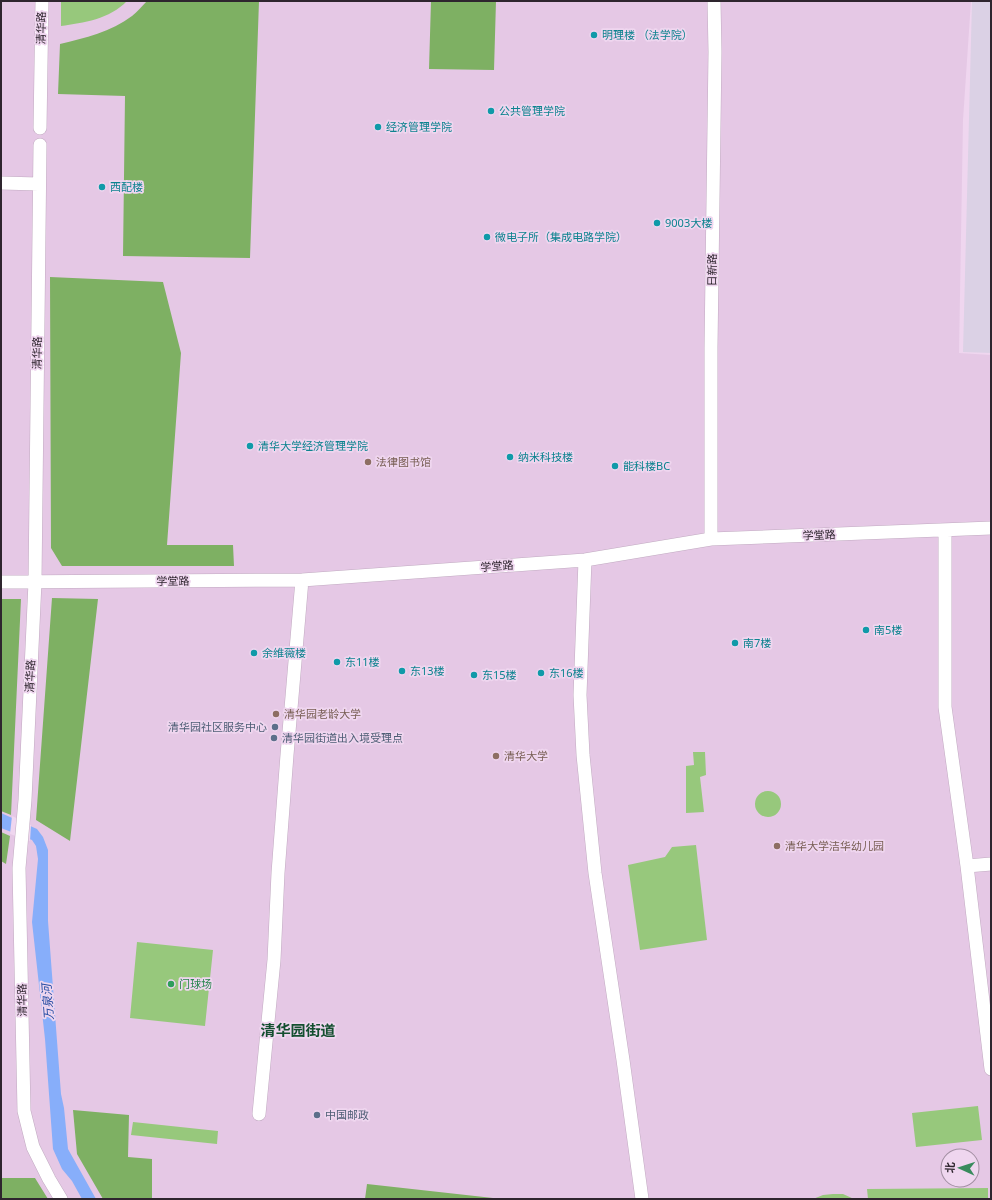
<svg xmlns="http://www.w3.org/2000/svg" width="992" height="1200" font-family="'Noto Sans','Noto Sans SC',sans-serif">
  <style>
    .commercial { fill: #dbd1e5 }
    .built { fill: #e5c8e5; fill-rule: evenodd }
    .green { fill: #97c87c }
    .forest { fill: #7eb063 }
    .water { fill: #87aefa }
    .pier { fill: #efd6ef }
    .lines { fill: none; stroke-linecap: round; stroke-linejoin: round }
    .minor-casing { stroke: #c1aac1; stroke-width: 14 }
    .minor { stroke: #fff; stroke-width: 13 }
    .culture-dot { fill: #0f9aa8; stroke: #efd6ef; stroke-width: 1.5 }
    .education-dot { fill: #8d6e63; stroke: #efd6ef; stroke-width: 1.5 }
    .service-dot { fill: #5c6f8a; stroke: #efd6ef; stroke-width: 1.5 }
    .leisure-dot { fill: #2e9e5b; stroke: #efd6ef; stroke-width: 1.5 }
    .labels { text-anchor: middle; stroke-width: 3.5; stroke-linejoin: round; paint-order: stroke }
    .street-label { font-size: 11px; fill: #2e252e; stroke: #efd6ef }
    .culture-label { font-size: 11px; fill: #0d838f; stroke: #efd6ef; text-anchor: start }
    .education-label { font-size: 11px; fill: #785e54; stroke: #efd6ef; text-anchor: start }
    .service-label { font-size: 11px; fill: #4e5e75; stroke: #efd6ef; text-anchor: start }
    .leisure-label { font-size: 11px; fill: #27864d; stroke: #efd6ef; text-anchor: start }
    .water-label { font-size: 12px; font-style: italic; fill: #234ba2; stroke: #efd6ef }
    .district-label { font-size: 15px; font-weight: bold; fill: #144f30; stroke: #efd6ef }
  </style>
  <rect width="100%" height="100%" fill="#efd6ef"/>
  <!-- commercial -->
  <path class="commercial" d="M 972,1 L 991,1 L 991,353 L 963,352 Z"/>
  <!-- built -->
  <path class="built" d="M 1,1 L 971,1 L 963,120 L 959,353 L 991,355 L 991,1199 L 1,1199 ZM 948,1156 L 972,1156 L 972,1180 L 948,1180 Z"/>
  <!-- green -->
  <path class="green" d="M 61,1 L 127,1 C 110,19 83,23 61,26 Z
    M 693,752 L 705,752 L 706,775 L 700,777 L 704,812 L 686,813 L 686,766 L 694,765 Z
    M755 804a13 13 0 1 1 26 0a13 13 0 1 1-26 0Z
    M 696,845 L 707,940 L 640,950 L 628,865 L 665,857 L 672,847 Z
    M 137,942 L 213,950 L 205,1026 L 130,1018 Z
    M 978,1106 L 982,1140 L 916,1147 L 912,1113 Z
    M 133,1122 L 218,1131 L 217,1144 L 131,1135 Z
    M 988,1188 L 988,1199 L 868,1199 L 867,1189 Z
    M 833,1194 L 843,1194 L 854,1199 L 813,1199 L 823,1195 Z"/>
  <!-- forest -->
  <path class="forest" d="M 147,1 L 259,1 L 250,258 L 123,256 L 125,96 L 58,94 L 60,44 C 85,38 111,32 132,16 C 137,12 142,6 147,1 Z
    M 431,1 L 496,1 L 494,70 L 429,69 Z
    M 50,277 L 163,282 L 181,353 L 167,545 L 233,545 L 234,566 L 62,566 L 51,548 Z
    M 52,598 L 98,599 L 70,841 L 36,820 Z
    M 1,599 L 21,599 L 11,815 L 1,811 Z
    M 1,832 L 10,836 L 6,864 L 1,861 Z
    M 73,1110 L 129,1115 L 128,1157 L 152,1159 L 152,1199 L 103,1199 L 77,1154 Z
    M 1,1178 L 35,1178 L 48,1199 L 1,1199 Z
    M 367,1184 L 502,1199 L 365,1199 Z"/>
  <!-- water -->
  <path class="water" d="M 1,813 L 37,829 L 43,837 L 48,850 L 48,921 L 61,1094 L 64,1108 L 68,1149 L 96,1199 L 82,1199 L 72,1181 L 62,1169 L 53,1149 L 45,1039 L 32,922 L 38,859 L 36,846 L 32,840 L 1,828 Z"/>
  <!-- pier -->
  <path class="pier" d="M 12,816 L 31,825 L 30,841 L 10,834 Z"/>
  <g class="lines">
    <!-- minor casing -->
    <g class="minor-casing">
      <path id="minor" d="M 40,128 L 42,1
        M 40,145 L 35,582 L 25,800 L 19,868 L 24,1111 L 33,1147 L 49,1179 L 61,1199
        M 1,183 L 39,184
        M 945,530 L 945,707 L 967,866 L 991,1069
        M 711,539 L 711,348 L 715,52 L 714,1
        M 585,560 L 580,695 L 583,755 L 595,873 L 623,1060 L 642,1199
        M 1,582 L 302,580 L 585,560 L 711,539 L 991,528
        M 967,866 L 991,864
        M 259,1114 L 274,960 L 278,873 L 287,755 L 302,580"/>
    </g>
    <!-- minor -->
    <use href="#minor" class="minor"/>
  </g>
  <!-- markers -->
  <g class="culture-dot">
    <circle cx="594" cy="35" r="4"/>
    <circle cx="491" cy="111" r="4"/>
    <circle cx="378" cy="127" r="4"/>
    <circle cx="102" cy="187" r="4"/>
    <circle cx="657" cy="223" r="4"/>
    <circle cx="487" cy="237" r="4"/>
    <circle cx="250" cy="446" r="4"/>
    <circle cx="510" cy="457" r="4"/>
    <circle cx="615" cy="466" r="4"/>
    <circle cx="866" cy="630" r="4"/>
    <circle cx="735" cy="643" r="4"/>
    <circle cx="254" cy="653" r="4"/>
    <circle cx="337" cy="662" r="4"/>
    <circle cx="402" cy="671" r="4"/>
    <circle cx="541" cy="673" r="4"/>
    <circle cx="474" cy="675" r="4"/>
  </g>
  <g class="education-dot">
    <circle cx="368" cy="462" r="4"/>
    <circle cx="276" cy="714" r="4"/>
    <circle cx="496" cy="756" r="4"/>
    <circle cx="777" cy="846" r="4"/>
  </g>
  <g class="service-dot">
    <circle cx="275" cy="727" r="4"/>
    <circle cx="274" cy="738" r="4"/>
    <circle cx="317" cy="1115" r="4"/>
  </g>
  <circle class="leisure-dot" cx="171" cy="984" r="4"/>
  <g class="labels">
    <!-- street labels -->
    <g class="street-label">
      <text transform="translate(41 28) rotate(-89)" y="4">清华路</text>
      <text transform="translate(712 270) rotate(-89)" y="4">日新路</text>
      <text transform="translate(37 353) rotate(-89)" y="4">清华路</text>
      <text transform="translate(819 535) rotate(-2)" y="4">学堂路</text>
      <text transform="translate(497 566) rotate(-4)" y="4">学堂路</text>
      <text transform="translate(173 581) rotate(-1)" y="4">学堂路</text>
      <text transform="translate(30 676) rotate(-87)" y="4">清华路</text>
      <text transform="translate(22 1000) rotate(-91)" y="4">清华路</text>
    </g>
    <!-- culture labels -->
    <g class="culture-label">
      <text x="602" y="39">明理楼 （法学院）</text>
      <text x="499" y="115">公共管理学院</text>
      <text x="386" y="131">经济管理学院</text>
      <text x="110" y="191">西配楼</text>
      <text x="665" y="227">9003大楼</text>
      <text x="495" y="241">微电子所（集成电路学院）</text>
      <text x="258" y="450">清华大学经济管理学院</text>
      <text x="518" y="461">纳米科技楼</text>
      <text x="623" y="470">能科楼BC</text>
      <text x="874" y="634">南5楼</text>
      <text x="743" y="647">南7楼</text>
      <text x="262" y="657">余维薇楼</text>
      <text x="345" y="666">东11楼</text>
      <text x="410" y="675">东13楼</text>
      <text x="549" y="677">东16楼</text>
      <text x="482" y="679">东15楼</text>
    </g>
    <!-- education labels -->
    <g class="education-label">
      <text x="376" y="466">法律图书馆</text>
      <text x="284" y="718">清华园老龄大学</text>
      <text x="504" y="760">清华大学</text>
      <text x="785" y="850">清华大学洁华幼儿园</text>
    </g>
    <!-- service labels -->
    <g class="service-label">
      <text x="267" y="731" text-anchor="end">清华园社区服务中心</text>
      <text x="282" y="742">清华园街道出入境受理点</text>
      <text x="325" y="1119">中国邮政</text>
    </g>
    <!-- leisure labels -->
    <g class="leisure-label">
      <text x="179" y="988">门球场</text>
    </g>
    <!-- water labels -->
    <g class="water-label">
      <text transform="translate(48 1002) rotate(-94)" y="4">万泉河</text>
    </g>
    <!-- district labels -->
    <g class="district-label">
      <text x="298" y="1036">清华园街道</text>
    </g>
  </g>
  <!-- border -->
  <rect width="992" height="1200" fill="none" stroke="#2e252e" stroke-width="4"/>
  <!-- north arrow -->
  <g transform="translate(960 1168) rotate(273)"><circle r="19" fill="#efd6ef" stroke="#a28fa2"/>
  <path d="M0-3L7 15L0 10L-7 15Z" fill="#398b5d"/>
  <text y="-6" font-size="11" font-weight="bold" text-anchor="middle" fill="#2e252e">北</text>
  </g>
</svg>
